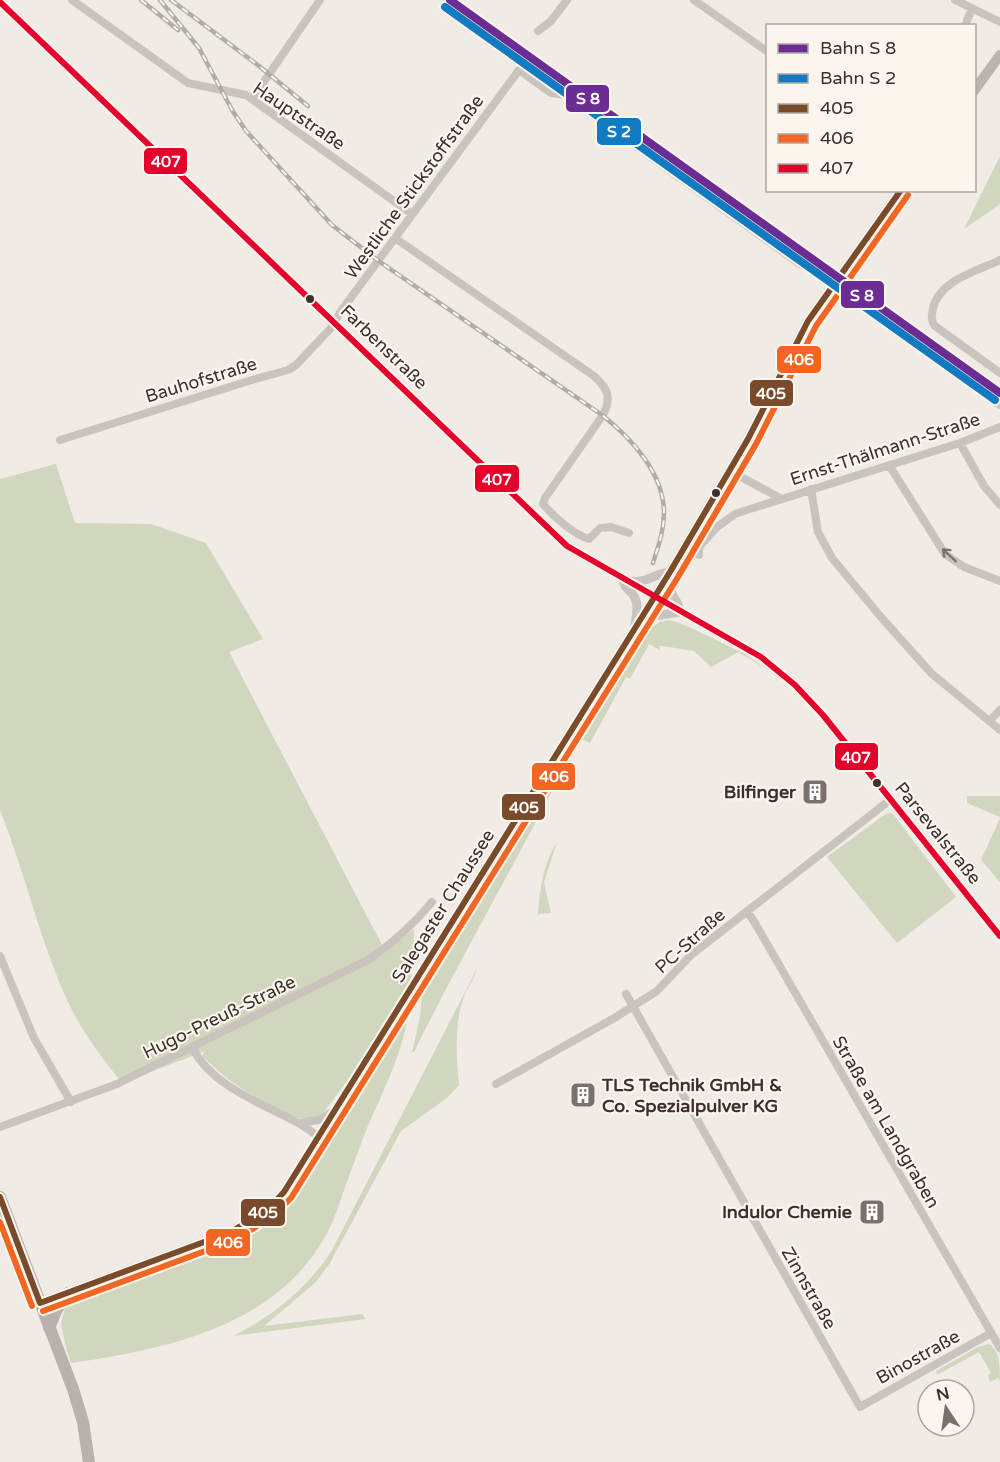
<svg xmlns="http://www.w3.org/2000/svg" width="1000" height="1462" font-family="'Varela Round',sans-serif">
  <style>
    .green { fill: #d1d6bf }
    .lines { fill: none; stroke-linecap: round; stroke-linejoin: round }
    .minor { stroke: #c9c3be; stroke-width: 8 }
    .tertiary { stroke: #c9c3be; stroke-width: 9 }
    .secondary { stroke: #bab3ae; stroke-width: 10 }
    .primary { stroke: #b8b1ad; stroke-width: 12 }
    .rail-casing { stroke: #b1aca8; stroke-width: 4.5 }
    .rail { stroke: #fbf5ee; stroke-width: 2; stroke-dasharray: 7; stroke-linecap: butt }
    .bus-1-casing { stroke: #fbf5ee; stroke-width: 10 }
    .bus-2-casing { stroke: #fbf5ee; stroke-width: 10 }
    .bus-3-casing { stroke: #fbf5ee; stroke-width: 10 }
    .bus-1 { stroke: #7a4b2a; stroke-width: 6 }
    .bus-2 { stroke: #f26522; stroke-width: 6 }
    .bus-3 { stroke: #e4002b; stroke-width: 6 }
    .rail-1-casing { stroke: #fbf5ee; stroke-width: 12 }
    .rail-2-casing { stroke: #fbf5ee; stroke-width: 12 }
    .rail-1 { stroke: #6b2c94; stroke-width: 8 }
    .rail-2 { stroke: #107bc0; stroke-width: 8 }
    .oneway { stroke: #7b726d }
    .bus-dot { fill: #3b302b; stroke: #fbf5ee; stroke-width: 2 }
    .labels { text-anchor: middle; stroke-width: 4.5; stroke-linejoin: round; paint-order: stroke }
    .street-label { font-size: 18px; fill: #3b302b; stroke: #fbf5ee }
    .poi-label { font-size: 18px; font-weight: bold; fill: #3b302b; stroke: #fbf5ee; text-anchor: end }
    .line-badge { stroke: #fbf5ee; stroke-width: 2 }
    .badge-label { font-size: 16px; text-anchor: middle; font-weight: bold; fill: #fff }
  </style>
  <rect width="100%" height="100%" fill="#f0ebe5"/>
  <!-- green -->
  <path class="green" d="M 1000,156 L 1000,204 L 964,229 Z
    M 56,464 L 75,523 L 151,524 L 206,543 L 263,639 L 229,652 L 382,945 L 387,949 L 414,929 L 414,953 L 411,979 L 353,1073 L 324,1112 L 319,1116 L 307,1119 L 298,1118 C 262,1103 230,1084 202,1056 L 205,1051 L 122,1083 C 102,1058 82,1032 68,1002 C 40,941 25,873 0,810 L 0,479 Z
    M 670,620 L 689,627 L 745,654 L 770,671 L 738,652 L 711,667 L 694,651 L 663,646 L 659,646 L 660,650 L 649,644 L 630,679 L 626,677 L 590,743 L 579,738 C 527,844 466,946 414,1052 L 412,1052 L 420,1017 L 423,982 L 607,686 L 625,666 L 651,628 L 660,622 Z
    M 967,796 L 1000,796 L 1000,817 L 967,803 Z
    M 887,813 L 893,814 L 956,897 L 897,943 L 827,857 Z
    M 1000,818 L 1000,882 L 981,860 Z
    M 557,842 L 544,882 L 551,913 L 538,914 C 540,888 543,864 557,842 Z
    M 477,969 C 475,977 469,986 465,994 C 454,1021 456,1057 459,1085 L 447,1098 L 401,1131 L 330,1263 L 315,1283 L 264,1326 L 362,1314 L 366,1319 L 233,1336 C 273,1316 305,1290 331,1252 Z
    M 409,1004 C 406,1049 382,1092 365,1133 C 359,1150 352,1167 346,1184 C 340,1202 335,1219 326,1235 C 276,1327 166,1349 71,1363 L 66,1348 L 61,1324 L 65,1308 L 74,1301 L 99,1289 L 235,1240 L 260,1225 L 284,1205 L 298,1188 L 345,1113 Z
    M 989,1344 C 1000,1350 1000,1367 1000,1381 L 998,1378 L 990,1382 L 988,1375 L 991,1373 L 979,1352 L 937,1375 L 936,1371 L 978,1347 Z"/>
  <g class="lines">
    <!-- minor -->
    <path class="minor" d="M 72,0 L 188,83 L 246,95 L 412,214
      M 694,0 L 768,52
      M 955,0 L 1000,22
      M 965,26 L 972,8
      M 538,31 L 551,21 L 567,0
      M 252,99 L 320,0
      M 395,238 L 594,376 C 608,389 612,397 603,415 L 545,498 L 543,504 C 554,517 573,534 589,539 L 600,528 L 611,527 L 629,533
      M 1000,260 C 977,271 940,280 933,308 C 932,315 930,320 935,326 L 1000,373
      M 953,372 L 1000,405
      M 60,440 L 252,380 L 288,370 L 296,365 L 331,328 L 341,311 L 519,70 L 551,93 L 565,95 L 801,265
      M 960,443 L 984,486 L 1000,505
      M 889,465 L 945,554 L 964,567 L 1000,581
      M 730,471 L 780,498
      M 811,489 L 818,532 L 832,558 L 880,616 L 931,673 L 1000,730
      M 699,555 L 699,547 L 717,527 L 735,514 L 747,510 L 960,443 L 1000,427
      M 989,721 L 1000,710
      M 747,911 L 755,923 L 1000,1348
      M 0,956 L 34,1038 L 71,1102
      M 626,994 L 860,1407 L 991,1333
      M 192,1048 C 214,1088 262,1103 300,1124 C 307,1128 313,1133 319,1137
      M 496,1084 L 616,1017 L 657,991 L 691,955 L 890,800
      M 299,1123 L 319,1120 L 336,1109
      M 0,1127 L 117,1084 L 368,960 C 393,943 413,925 432,902"/>
    <!-- tertiary -->
    <path class="tertiary" d="M 0,2 L 567,546 L 761,657 L 795,685 L 823,715 L 1000,936
      M 623,579 C 624,588 629,589 634,596 C 640,607 635,619 634,631 L 645,625 L 655,616 L 679,612
      M 629,581 C 647,584 655,573 670,572 L 672,594 L 678,604 L 679,612"/>
    <!-- secondary -->
    <path class="secondary" d="M 974,91 L 1000,55
      M 40,1303 L 231,1232 L 268,1209 L 284,1192 L 296,1174 L 670,572 L 748,439 L 808,321 L 901,190"/>
    <!-- primary -->
    <path class="primary" d="M 0,1197 L 73,1389 L 83,1422 L 89,1462
      M 49,1328 L 56,1311 L 68,1293"/>
    <!-- rail casing -->
    <g class="rail-casing">
      <path id="rail" d="M 141,0 L 178,30
        M 160,0 L 199,48 L 232,110 L 246,131 L 332,225 L 380,262 L 602,415 C 631,438 664,473 664,513 C 664,531 658,547 653,563
        M 171,0 L 259,66 L 308,106"/>
    </g>
    <!-- rail -->
    <use href="#rail" class="rail"/>
    <!-- bus-1 casing -->
    <g class="bus-1-casing">
      <path id="bus-1" d="M 0,1197 L 40,1303
        M 40,1303 L 231,1232 L 268,1209 L 284,1192 L 670,572 L 748,439 L 808,321 L 901,190"/>
    </g>
    <!-- bus-2 casing -->
    <g class="bus-2-casing">
      <path id="bus-2" d="M 0,1222 L 32,1306
        M 43,1311 L 235,1240 L 273,1216 L 291,1198 L 678,577 L 756,444 L 816,326 L 908,195"/>
    </g>
    <!-- bus-3 casing -->
    <g class="bus-3-casing">
      <path id="bus-3" d="M 0,2 L 567,546 L 761,657 L 795,685 L 823,715 L 1000,936"/>
    </g>
    <!-- bus-1 -->
    <use href="#bus-1" class="bus-1"/>
    <!-- bus-2 -->
    <use href="#bus-2" class="bus-2"/>
    <!-- bus-3 -->
    <use href="#bus-3" class="bus-3"/>
    <!-- rail-1 casing -->
    <g class="rail-1-casing">
      <path id="rail-1" d="M 450,0 L 1000,393"/>
    </g>
    <!-- rail-2 casing -->
    <g class="rail-2-casing">
      <path id="rail-2" d="M 445,7 L 995,400"/>
    </g>
    <!-- rail-1 -->
    <use href="#rail-1" class="rail-1"/>
    <!-- rail-2 -->
    <use href="#rail-2" class="rail-2"/>
  </g>
  <!-- one-way arrows -->
  <defs><path id="oneway-shaft" d="M-6 0H5M1.5-3L5.5 0L1.5 3" fill="none" stroke-width="1.6" stroke-linecap="round" stroke-linejoin="round" transform="scale(1.5)"/></defs>
  <use class="oneway" href="#oneway-shaft" transform="translate(949 555) rotate(-137)"/>
  <!-- icons -->
  <defs>
    <g id="building-square" transform="scale(1.35)"><rect x="-9" y="-9" width="18" height="18" rx="4" fill="#7a716c" stroke="#fbf5ee"/><path d="M-4-6H4V6H1V3H-1V6H-4ZM-2.5-4.3h1.7v1.8h-1.7ZM.8-4.3h1.7v1.8H.8ZM-2.5-1h1.7V.8h-1.7ZM.8-1h1.7V.8H.8Z" fill="#fff"/></g>
  </defs>
  <g fill-rule="evenodd">
    <use href="#building-square" x="815" y="792"/>
    <use href="#building-square" x="583" y="1095"/>
    <use href="#building-square" x="872" y="1212"/>
  </g>
  <!-- markers -->
  <g class="bus-dot">
    <circle cx="310" cy="299" r="5"/>
    <circle cx="716" cy="493" r="5"/>
    <circle cx="877" cy="783" r="5"/>
  </g>
  <g class="labels">
    <!-- street labels -->
    <g class="street-label">
      <text transform="translate(299 116) rotate(34)" y="6">Hauptstraße</text>
      <text transform="translate(414 187) rotate(-54)" y="6">Westliche Stickstoffstraße</text>
      <text transform="translate(384 347) rotate(44)" y="6">Farbenstraße</text>
      <text transform="translate(201 380) rotate(-17)" y="6">Bauhofstraße</text>
      <text transform="translate(885 449) rotate(-18)" y="6">Ernst-Thälmann-Straße</text>
      <text transform="translate(938 833) rotate(51)" y="6">Parsevalstraße</text>
      <text transform="translate(443 906) rotate(-58)" y="6">Salegaster Chaussee</text>
      <text transform="translate(690 941) rotate(-42)" y="6">PC-Straße</text>
      <text transform="translate(219 1017) rotate(-26)" y="6">Hugo-Preuß-Straße</text>
      <text transform="translate(886 1122) rotate(60)" y="6">Straße am Landgraben</text>
      <text transform="translate(809 1288) rotate(60)" y="6">Zinnstraße</text>
      <text transform="translate(918 1357) rotate(-29)" y="6">Binostraße</text>
    </g>
    <!-- poi labels -->
    <g class="poi-label">
      <text x="796" y="798">Bilfinger</text>
      <text x="602" y="1091" text-anchor="start">TLS Technik GmbH &amp;<tspan x="602" dy="21">Co. Spezialpulver KG</tspan></text>
      <text x="852" y="1218">Indulor Chemie</text>
    </g>
  </g>
  <g class="line-badge">
    <rect x="565" y="84" width="45" height="29" rx="6" fill="#6b2c94"/>
    <rect x="596" y="117" width="46" height="29" rx="6" fill="#107bc0"/>
    <rect x="143" y="147" width="45" height="28" rx="6" fill="#e4002b"/>
    <rect x="840" y="280" width="45" height="29" rx="6" fill="#6b2c94"/>
    <rect x="776" y="345" width="46" height="29" rx="6" fill="#f26522"/>
    <rect x="749" y="379" width="45" height="28" rx="6" fill="#7a4b2a"/>
    <rect x="474" y="464" width="46" height="29" rx="6" fill="#e4002b"/>
    <rect x="834" y="742" width="45" height="29" rx="6" fill="#e4002b"/>
    <rect x="531" y="762" width="45" height="29" rx="6" fill="#f26522"/>
    <rect x="501" y="793" width="45" height="28" rx="6" fill="#7a4b2a"/>
    <rect x="240" y="1198" width="46" height="29" rx="6" fill="#7a4b2a"/>
    <rect x="205" y="1228" width="46" height="29" rx="6" fill="#f26522"/>
  </g>
  <g class="badge-label">
    <text x="588" y="104">S 8</text>
    <text x="619" y="137">S 2</text>
    <text x="166" y="167">407</text>
    <text x="862" y="301">S 8</text>
    <text x="799" y="365">406</text>
    <text x="771" y="399">405</text>
    <text x="497" y="485">407</text>
    <text x="856" y="763">407</text>
    <text x="554" y="782">406</text>
    <text x="524" y="813">405</text>
    <text x="263" y="1218">405</text>
    <text x="228" y="1248">406</text>
  </g>
  <!-- legend -->
  <rect x="766" y="24" width="210" height="168" fill="#fbf5ee" stroke="#aea6a0" stroke-width="1.5"/>
  <rect x="778" y="44" width="30" height="9" fill="#6b2c94" stroke="#aea6a0" stroke-width="1.5"/>
  <text x="820" y="54" font-size="18" fill="#3b302b">Bahn S 8</text>
  <rect x="778" y="74" width="30" height="9" fill="#107bc0" stroke="#aea6a0" stroke-width="1.5"/>
  <text x="820" y="84" font-size="18" fill="#3b302b">Bahn S 2</text>
  <rect x="778" y="104" width="30" height="9" fill="#7a4b2a" stroke="#aea6a0" stroke-width="1.5"/>
  <text x="820" y="114" font-size="18" fill="#3b302b">405</text>
  <rect x="778" y="134" width="30" height="9" fill="#f26522" stroke="#aea6a0" stroke-width="1.5"/>
  <text x="820" y="144" font-size="18" fill="#3b302b">406</text>
  <rect x="778" y="164" width="30" height="9" fill="#e4002b" stroke="#aea6a0" stroke-width="1.5"/>
  <text x="820" y="174" font-size="18" fill="#3b302b">407</text>
  <!-- north arrow -->
  <g transform="translate(946 1408) rotate(347)"><circle r="28" fill="#fbf5ee" stroke="#aea6a0" stroke-width="1.5"/>
  <path d="M0-4.5L10 22L0 15L-10 22Z" fill="#7a716c"/>
  <text y="-9" font-size="16" font-weight="bold" text-anchor="middle" fill="#3b302b">N</text>
  </g>
</svg>
